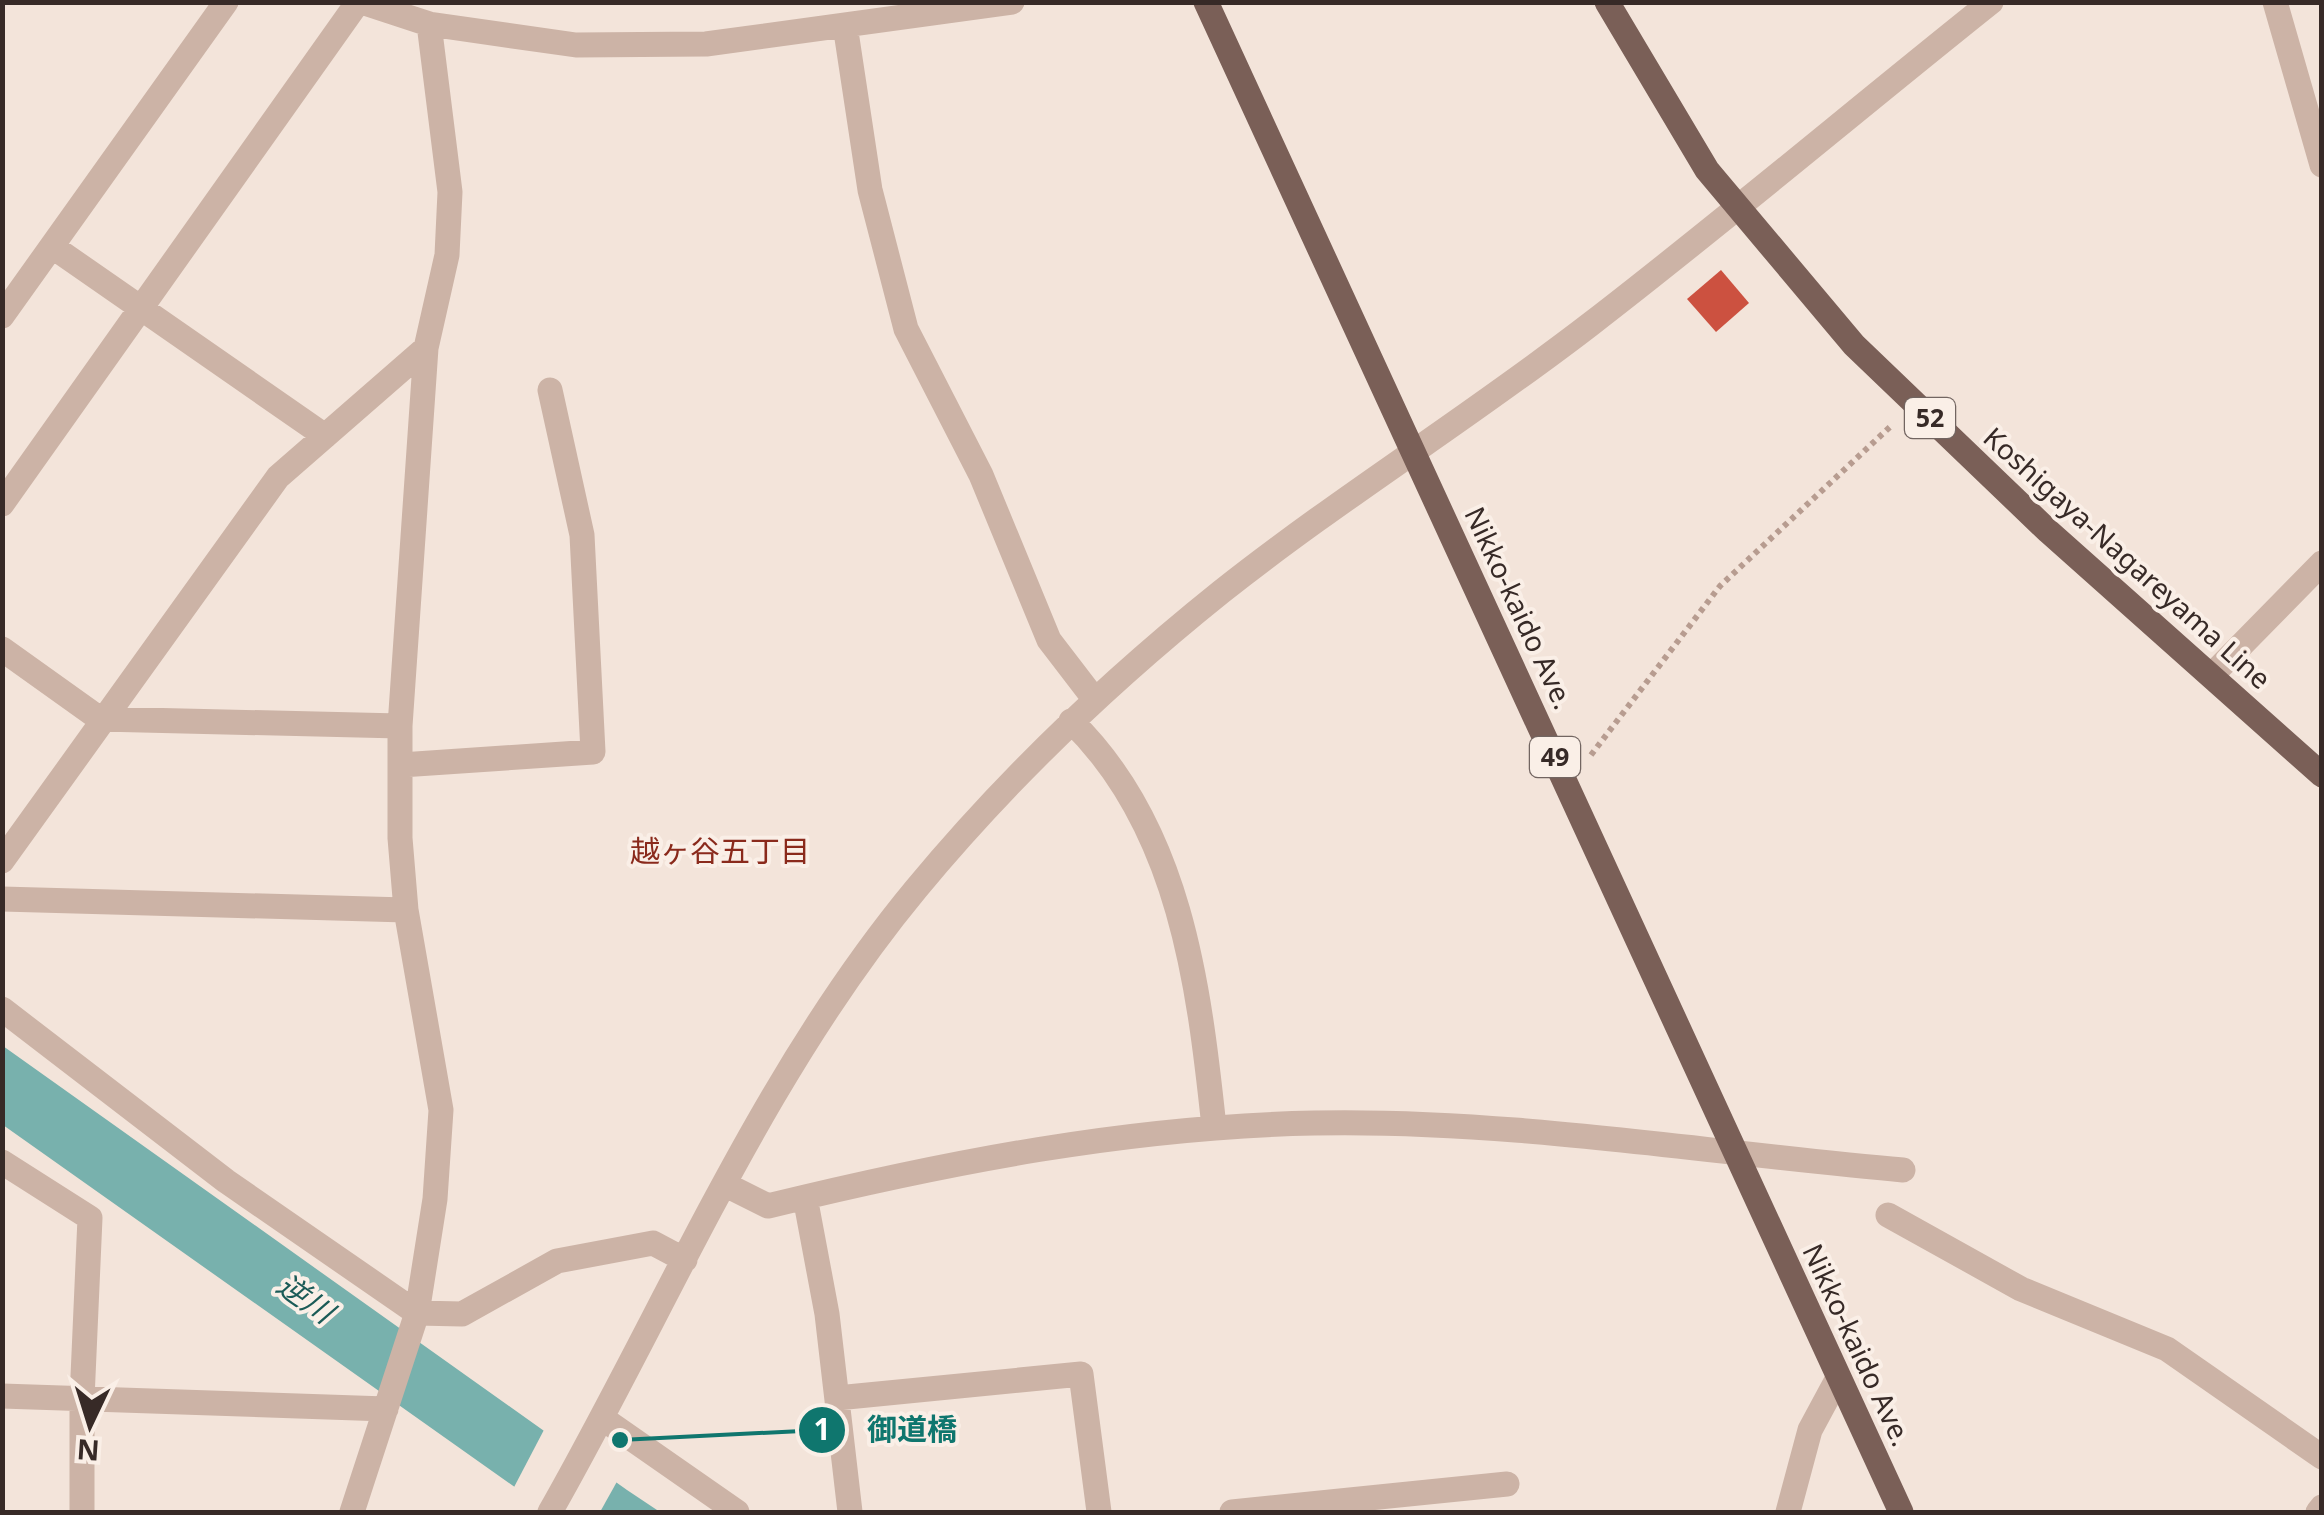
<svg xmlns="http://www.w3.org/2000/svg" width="2324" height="1515" font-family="'Noto Sans','Noto Sans JP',sans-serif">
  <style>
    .water { fill: #78b1ad }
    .pier { fill: #f3e4da }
    .building { fill: #cc5140 }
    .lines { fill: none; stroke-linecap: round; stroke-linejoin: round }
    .path { stroke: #b79c90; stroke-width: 6; stroke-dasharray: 5 5; stroke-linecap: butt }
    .minor { stroke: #ccb3a6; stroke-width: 25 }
    .major { stroke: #7a5f57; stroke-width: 25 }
    .labels { text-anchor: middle; stroke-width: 8; stroke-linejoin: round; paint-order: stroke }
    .shield { fill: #faefe7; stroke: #726561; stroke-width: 2.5 }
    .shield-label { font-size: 25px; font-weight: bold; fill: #372a27 }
    .street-label { font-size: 28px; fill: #372a27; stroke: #faefe7 }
    .neighbourhood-label { font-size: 30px; fill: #8a2a1c; stroke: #faefe7 }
    .water-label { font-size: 30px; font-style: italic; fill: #1b5b57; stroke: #faefe7 }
    .leader { fill: none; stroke: #0f766e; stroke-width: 4 }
    .callout-dot { fill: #0f766e; stroke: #faefe7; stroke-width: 4 }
    .mark-label { font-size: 30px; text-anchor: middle; font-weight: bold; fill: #fff }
    .callout-label { font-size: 30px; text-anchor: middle; font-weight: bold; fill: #0f766e; stroke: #faefe7; stroke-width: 8; stroke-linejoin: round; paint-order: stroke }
  </style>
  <rect width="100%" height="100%" fill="#f3e4da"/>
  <!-- water -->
  <path class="water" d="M 3,1046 L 627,1490 L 660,1512 L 550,1512 L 3,1125 Z"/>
  <!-- pier -->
  <path class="pier" d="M 546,1426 L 619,1478 L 600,1512 L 542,1512 L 512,1491 Z"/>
  <!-- building -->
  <path class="building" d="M 1721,270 L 1749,303 L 1716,332 L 1687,299 Z"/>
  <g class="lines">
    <!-- path -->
    <path class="path" d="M 1591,755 L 1720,586 L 1892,425"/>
    <!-- minor -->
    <path class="minor" d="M 2275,2 L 2322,165
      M 429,24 L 576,45 L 706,44 L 1012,2
      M 845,25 L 870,190 L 906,329 L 981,475 L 1049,640 L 1095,700
      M 53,247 L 325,436
      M 2,316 L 226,2
      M 2,504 L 358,2
      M 2,649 L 100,719 L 400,726
      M 2212,675 L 2322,563
      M 1071,721 C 1180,827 1199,985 1214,1127
      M 401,765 L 593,752 L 582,535 L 550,390
      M 2,861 L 278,477 L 426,348
      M 2,899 L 406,910
      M 2,1009 L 226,1181 L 417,1313 L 462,1314 L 557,1261 L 653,1243 L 685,1260
      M 2,1162 L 90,1218 L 82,1399 L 82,1512
      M 724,1184 L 768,1206 C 948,1162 1128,1127 1314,1123 C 1508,1119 1709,1153 1903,1170
      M 805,1197 L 827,1314 L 850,1512
      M 1888,1215 L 2021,1289 L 2167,1349 L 2322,1457
      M 2,1396 L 386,1409
      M 837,1398 L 1081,1374 L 1099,1512
      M 602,1418 L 737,1512
      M 352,1512 L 417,1313 L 435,1199 L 441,1110 L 406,910 L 400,838 L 400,726 L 426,348 L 447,255 L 450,192 L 429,24 L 362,2
      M 550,1512 C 669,1303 761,1076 916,889 C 1007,779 1110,681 1221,592 C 1341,497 1472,416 1592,323 C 1727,219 1858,108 1991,2
      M 1232,1512 L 1507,1484
      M 1788,1512 L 1810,1430 L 1838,1378
      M 2318,1512 L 2322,1507"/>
    <!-- major -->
    <path class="major" d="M 1206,2 L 1901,1512
      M 1607,2 L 1707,170 L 1854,345 L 2048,531 L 2322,775"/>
  </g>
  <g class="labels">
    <!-- shield labels -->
    <g class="shield">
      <rect x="1905" y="398" width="50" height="40" rx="8"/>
      <rect x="1530" y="737" width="50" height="40" rx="8"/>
    </g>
    <g class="shield-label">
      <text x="1930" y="427">52</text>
      <text x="1555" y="766">49</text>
    </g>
    <!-- street labels -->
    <g class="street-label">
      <text transform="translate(2127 558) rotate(42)" y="10">Koshigaya-Nagareyama Line</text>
      <text transform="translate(1519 608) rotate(65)" y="10">Nikko-kaido Ave.</text>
      <text transform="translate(1857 1345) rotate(65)" y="10">Nikko-kaido Ave.</text>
    </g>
    <!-- neighbourhood labels -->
    <g class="neighbourhood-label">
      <text x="720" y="862">越ヶ谷五丁目</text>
    </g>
    <!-- water labels -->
    <g class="water-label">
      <text transform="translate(305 1299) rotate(35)" y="10">逆川</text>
    </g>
  </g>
  <!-- callouts -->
  <path class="leader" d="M620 1440L822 1430"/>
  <g class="callout-dot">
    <circle cx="620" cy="1440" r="10"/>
    <circle cx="822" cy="1430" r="25"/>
  </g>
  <g class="mark-label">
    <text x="822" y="1440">1</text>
  </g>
  <g class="callout-label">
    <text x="912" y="1440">御道橋</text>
  </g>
  <!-- border -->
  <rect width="2324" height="1515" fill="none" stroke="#372a27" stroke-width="10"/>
  <!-- north arrow -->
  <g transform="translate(90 1425) rotate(184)" stroke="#faefe7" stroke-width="8" paint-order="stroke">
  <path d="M0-8L18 38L0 25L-18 38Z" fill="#372a27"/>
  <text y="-15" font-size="28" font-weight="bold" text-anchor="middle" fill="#372a27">N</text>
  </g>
</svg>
